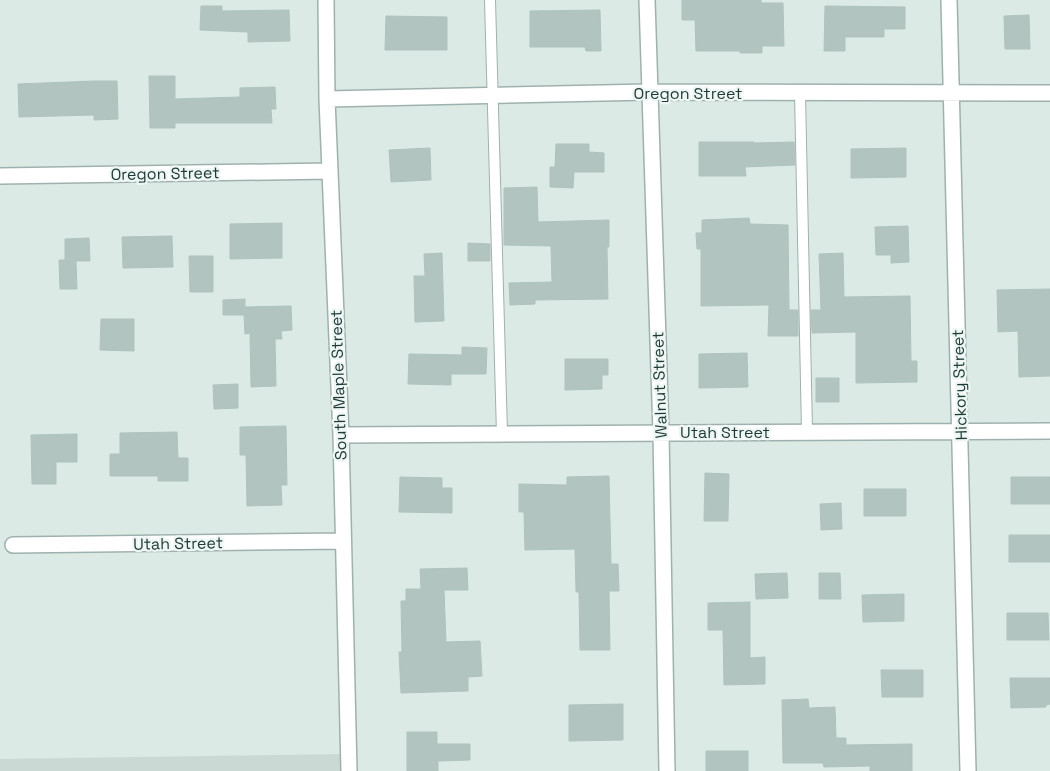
<svg xmlns="http://www.w3.org/2000/svg" width="1050" height="771" font-family="'Space Grotesk',sans-serif">
  <style>
    .built { fill: #cbd9d5 }
    .building { fill: #b2c4bf; stroke: #afc3be }
    .lines { fill: none; stroke-linecap: round; stroke-linejoin: round }
    .service-casing { stroke: #9fb1ae; stroke-width: 12 }
    .minor-casing { stroke: #9fb1ae; stroke-width: 18 }
    .service { stroke: #fff; stroke-width: 10 }
    .minor { stroke: #fff; stroke-width: 15 }
    .labels { text-anchor: middle; stroke-width: 4.5; stroke-linejoin: round; paint-order: stroke }
    .street-label { font-size: 16px; fill: #1e3936; stroke: #edf6f3 }
  </style>
  <rect width="100%" height="100%" fill="#dceae6"/>
  <!-- built -->
  <path class="built" d="M 344,754 L 344,771 L 0,771 L 0,759 Z"/>
  <!-- building -->
  <path class="building" d="M 682,0 L 761,0 L 761,3 L 783,3 L 784,46 L 762,46 L 762,53 L 740,53 L 740,51 L 696,51 L 695,20 L 682,20 Z
    M 201,6 L 222,6 L 222,11 L 289,10 L 290,41 L 248,42 L 248,32 L 200,30 Z
    M 825,6 L 905,7 L 905,29 L 884,29 L 884,37 L 845,37 L 845,51 L 824,51 Z
    M 600,10 L 601,51 L 586,51 L 585,47 L 530,47 L 530,11 Z
    M 1029,15 L 1030,49 L 1005,49 L 1004,16 Z
    M 386,16 L 447,17 L 447,50 L 385,50 Z
    M 149,76 L 175,76 L 175,99 L 240,97 L 240,88 L 275,87 L 276,109 L 271,109 L 272,123 L 175,123 L 175,128 L 150,128 Z
    M 94,81 L 117,81 L 118,119 L 94,120 L 94,115 L 19,117 L 18,84 Z
    M 699,142 L 754,142 L 754,143 L 794,142 L 795,165 L 745,167 L 746,176 L 699,176 Z
    M 556,144 L 589,144 L 589,152 L 604,153 L 604,172 L 574,172 L 573,188 L 550,187 L 550,167 L 555,167 Z
    M 430,148 L 431,180 L 391,182 L 389,150 Z
    M 906,148 L 906,177 L 851,178 L 851,149 Z
    M 537,187 L 538,222 L 609,220 L 609,247 L 607,247 L 608,299 L 535,300 L 535,304 L 510,305 L 509,283 L 552,282 L 551,246 L 504,245 L 504,188 Z
    M 749,218 L 750,224 L 788,225 L 789,310 L 798,310 L 798,336 L 768,336 L 769,305 L 701,306 L 701,249 L 697,249 L 696,233 L 702,233 L 702,220 Z
    M 282,223 L 282,258 L 230,259 L 230,224 Z
    M 908,226 L 909,262 L 891,263 L 891,255 L 876,255 L 875,227 Z
    M 172,236 L 173,267 L 123,268 L 122,237 Z
    M 89,238 L 90,261 L 76,261 L 77,289 L 60,289 L 59,260 L 65,260 L 65,239 Z
    M 468,243 L 490,244 L 490,261 L 468,261 Z
    M 442,253 L 444,321 L 415,322 L 414,276 L 425,276 L 424,254 Z
    M 843,253 L 844,297 L 910,296 L 911,361 L 917,361 L 917,382 L 856,383 L 856,332 L 812,333 L 811,310 L 821,310 L 819,254 Z
    M 189,256 L 213,256 L 213,292 L 190,292 Z
    M 1050,289 L 1050,376 L 1019,377 L 1018,331 L 998,332 L 997,290 Z
    M 245,299 L 245,307 L 291,306 L 292,330 L 281,331 L 282,339 L 275,339 L 276,386 L 251,387 L 250,333 L 245,334 L 244,315 L 223,315 L 223,300 Z
    M 101,319 L 134,319 L 134,351 L 100,350 Z
    M 462,347 L 487,348 L 486,374 L 451,374 L 451,385 L 408,384 L 409,354 L 462,355 Z
    M 747,353 L 748,387 L 699,388 L 699,354 Z
    M 565,359 L 608,359 L 608,375 L 602,375 L 602,389 L 565,390 Z
    M 816,378 L 839,378 L 839,402 L 816,402 Z
    M 238,384 L 238,408 L 214,409 L 213,385 Z
    M 286,426 L 287,485 L 281,485 L 282,505 L 247,506 L 246,455 L 240,455 L 240,427 Z
    M 177,432 L 178,458 L 188,458 L 188,481 L 158,481 L 158,476 L 110,476 L 110,454 L 120,454 L 120,433 Z
    M 77,434 L 77,462 L 56,462 L 56,484 L 32,484 L 31,435 Z
    M 705,473 L 729,474 L 728,521 L 704,521 Z
    M 609,476 L 611,564 L 618,564 L 619,591 L 609,591 L 610,650 L 580,650 L 579,592 L 576,592 L 575,549 L 525,550 L 524,512 L 519,512 L 519,484 L 567,485 L 567,477 Z
    M 400,477 L 442,478 L 442,488 L 452,488 L 452,513 L 399,512 Z
    M 1011,477 L 1050,477 L 1050,504 L 1011,504 Z
    M 864,489 L 906,489 L 906,516 L 864,516 Z
    M 841,503 L 842,529 L 821,530 L 820,504 Z
    M 1009,535 L 1050,535 L 1050,562 L 1009,562 Z
    M 467,568 L 468,590 L 444,590 L 446,642 L 480,641 L 482,676 L 468,677 L 468,691 L 401,693 L 399,652 L 402,652 L 401,601 L 406,601 L 406,589 L 421,589 L 420,569 Z
    M 787,573 L 788,598 L 756,599 L 755,574 Z
    M 819,573 L 840,573 L 841,599 L 819,599 Z
    M 904,594 L 904,621 L 863,622 L 862,595 Z
    M 750,602 L 750,658 L 765,657 L 765,684 L 724,685 L 723,630 L 708,630 L 708,603 Z
    M 1007,613 L 1048,613 L 1049,640 L 1007,640 Z
    M 881,670 L 923,670 L 923,697 L 882,697 Z
    M 1010,678 L 1050,678 L 1050,704 L 1046,705 L 1046,707 L 1011,708 Z
    M 808,699 L 809,708 L 835,707 L 836,738 L 846,738 L 846,745 L 912,744 L 912,771 L 870,771 L 870,766 L 824,767 L 823,763 L 783,763 L 782,700 Z
    M 623,704 L 623,740 L 569,741 L 569,705 Z
    M 407,732 L 437,732 L 437,744 L 470,744 L 470,760 L 438,761 L 438,771 L 407,771 Z
    M 706,751 L 748,751 L 748,771 L 706,771 Z"/>
  <g class="lines">
    <!-- service casing -->
    <g class="service-casing">
      <path id="service" d="M 490,0 L 502,434
        M 800,93 L 807,432"/>
    </g>
    <!-- minor casing -->
    <g class="minor-casing">
      <path id="minor" d="M 326,0 L 327,99 L 341,435 L 349,771
        M 647,0 L 661,433 L 667,771
        M 949,0 L 968,771
        M 327,99 L 649,92 L 1050,93
        M 0,176 L 329,171
        M 341,435 L 1050,431
        M 13,545 L 343,541"/>
    </g>
    <!-- service -->
    <use href="#service" class="service"/>
    <!-- minor -->
    <use href="#minor" class="minor"/>
  </g>
  <g class="labels">
    <!-- street labels -->
    <g class="street-label">
      <text x="688" y="99">Oregon Street</text>
      <text transform="translate(165 173) rotate(-1)" y="6">Oregon Street</text>
      <text transform="translate(338 385) rotate(-92)" y="6">South Maple Street</text>
      <text transform="translate(659 385) rotate(-92)" y="6">Walnut Street</text>
      <text transform="translate(959 385) rotate(-92)" y="6">Hickory Street</text>
      <text x="725" y="438">Utah Street</text>
      <text transform="translate(178 543) rotate(-1)" y="6">Utah Street</text>
    </g>
  </g>
</svg>
